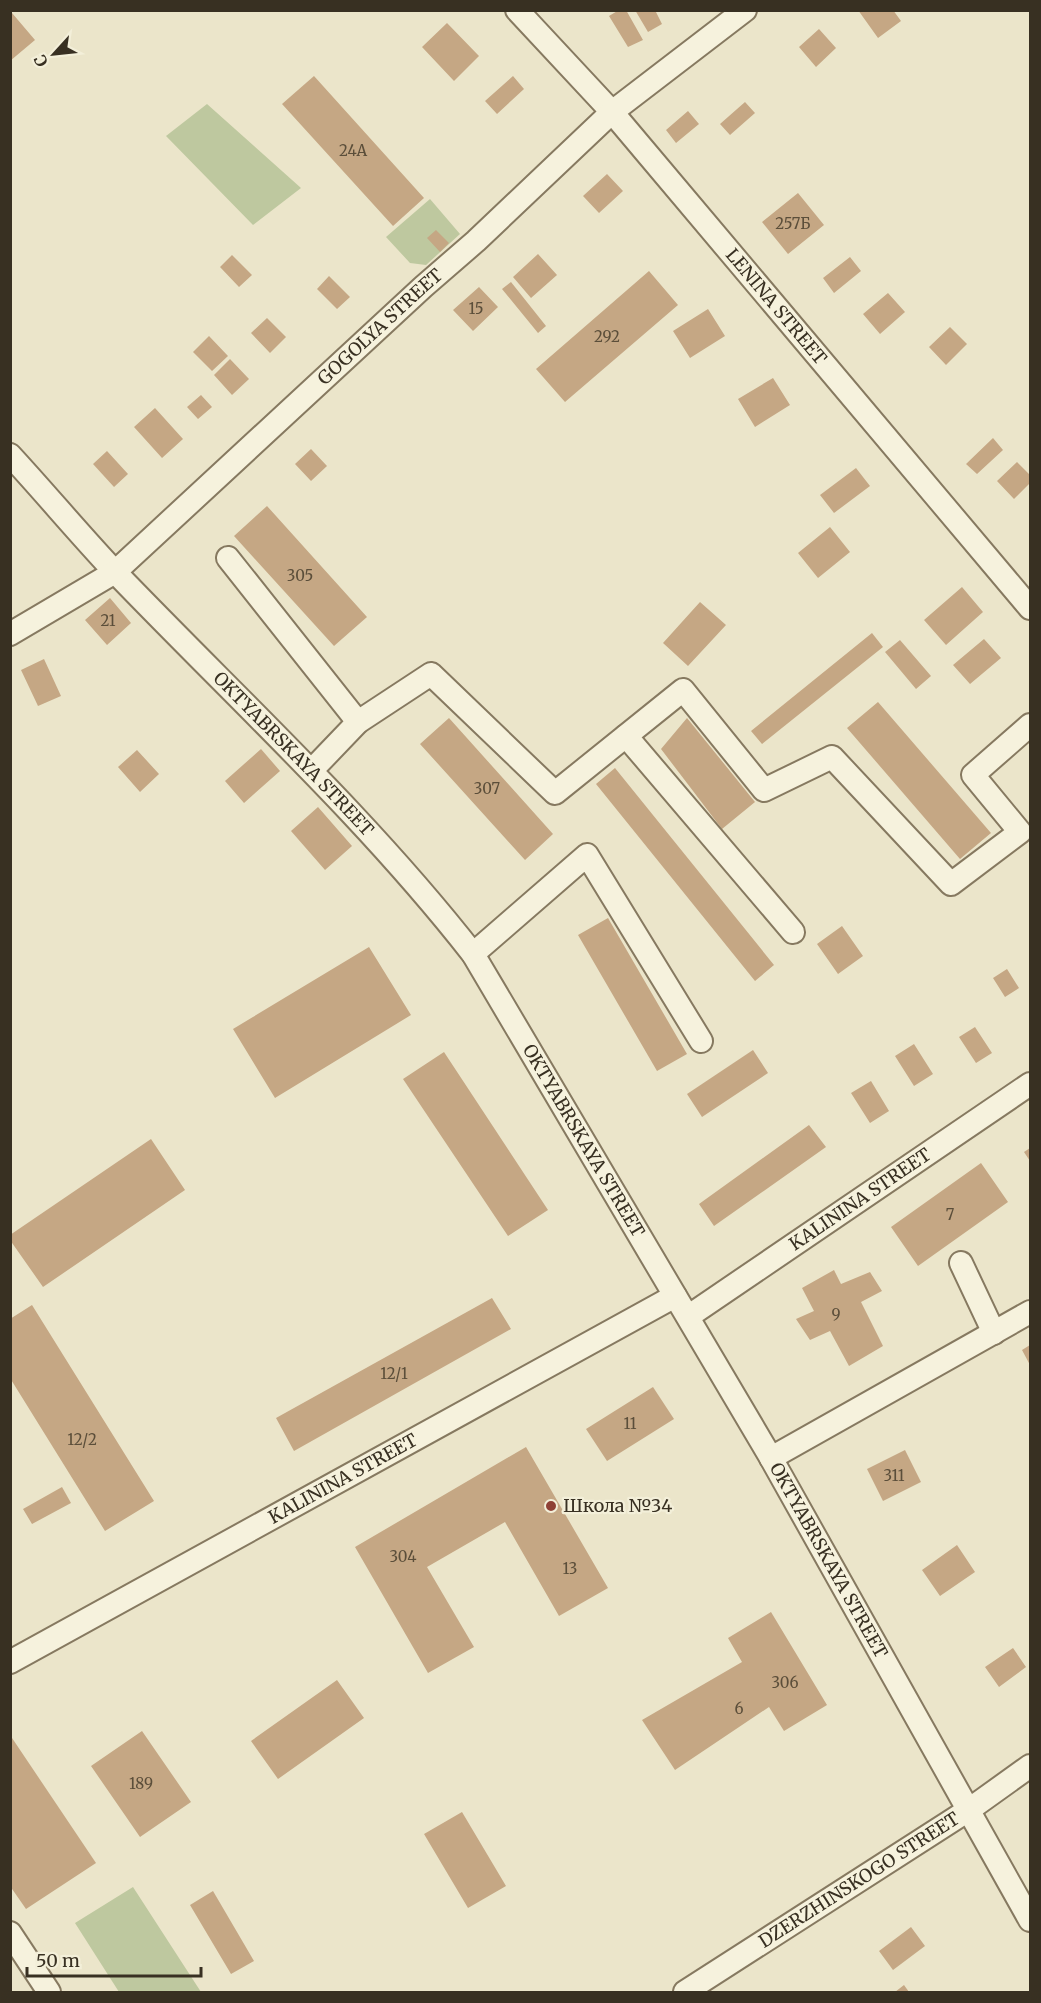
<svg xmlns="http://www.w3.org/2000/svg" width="1041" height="2003" font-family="Merriweather,serif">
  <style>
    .green { fill: #bec89f }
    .building { fill: #c5a784 }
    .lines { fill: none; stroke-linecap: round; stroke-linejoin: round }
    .minor-casing { stroke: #867960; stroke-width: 26 }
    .minor { stroke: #f6f2dd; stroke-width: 22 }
    .poi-dot { fill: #8f4136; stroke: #f3efd9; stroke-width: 2 }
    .labels { text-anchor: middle; stroke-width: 4.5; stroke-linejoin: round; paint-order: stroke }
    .number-label { font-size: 15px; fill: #5b4e3a }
    .street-label { font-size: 18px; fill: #383022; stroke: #f3efd9 }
    .poi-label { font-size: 18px; fill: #383022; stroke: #f3efd9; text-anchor: start }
  </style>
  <rect width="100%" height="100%" fill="#ebe5ca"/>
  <!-- green -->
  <path class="green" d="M 207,104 L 301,188 L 253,225 L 166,136 Z
    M 430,199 L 460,234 L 426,265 L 410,263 L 386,237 Z
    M 133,1887 L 201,1992 L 119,1992 L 75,1923 Z"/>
  <!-- building -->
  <path class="building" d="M 619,10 L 626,10 L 643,40 L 628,47 L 609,16 Z
    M 635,10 L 655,10 L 662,24 L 648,32 Z
    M 858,10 L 893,10 L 901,21 L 878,38 Z
    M 12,13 L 35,40 L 10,61 L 10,14 Z
    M 447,23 L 479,56 L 454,81 L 422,47 Z
    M 819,29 L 836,48 L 816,67 L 799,47 Z
    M 314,76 L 424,198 L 393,226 L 282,104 Z
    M 513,76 L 524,89 L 497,114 L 485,101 Z
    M 745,102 L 755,113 L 730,135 L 720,124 Z
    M 688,111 L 699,124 L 676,143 L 666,130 Z
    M 607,174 L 623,191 L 599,213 L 583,196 Z
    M 798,193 L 824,225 L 788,254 L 762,222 Z
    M 436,230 L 449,243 L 440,252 L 427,238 Z
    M 538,254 L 557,275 L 531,298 L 513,277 Z
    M 232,255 L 252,275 L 239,287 L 220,267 Z
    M 850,257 L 861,271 L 834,293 L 823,278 Z
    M 649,271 L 678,305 L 565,402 L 536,369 Z
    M 329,276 L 350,297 L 337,309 L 317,289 Z
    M 511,282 L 546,326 L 538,333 L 502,289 Z
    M 479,287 L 498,307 L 473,331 L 453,310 Z
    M 888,293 L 905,312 L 880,334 L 863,314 Z
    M 708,309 L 725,336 L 690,358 L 673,331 Z
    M 267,318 L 286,337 L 270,353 L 251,333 Z
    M 950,327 L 967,344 L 946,365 L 929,347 Z
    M 209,336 L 228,356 L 212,371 L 193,352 Z
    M 230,359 L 249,379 L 232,395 L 214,375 Z
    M 773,378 L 790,405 L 755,427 L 738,399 Z
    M 201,395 L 212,407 L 198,419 L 187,407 Z
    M 155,408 L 183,439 L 162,458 L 134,427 Z
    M 993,438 L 1003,450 L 977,474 L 966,464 Z
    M 311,449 L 327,466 L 311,481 L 295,464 Z
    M 107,451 L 128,474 L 114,487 L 93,464 Z
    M 1017,462 L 1030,475 L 1030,483 L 1014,499 L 997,481 Z
    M 856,468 L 870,486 L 834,513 L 820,495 Z
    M 267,506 L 367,617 L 334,646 L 234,536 Z
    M 830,527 L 850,552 L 818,578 L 798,553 Z
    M 962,587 L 983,612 L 946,645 L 924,620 Z
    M 110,598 L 131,623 L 107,645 L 85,620 Z
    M 700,602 L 726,625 L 688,666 L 663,643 Z
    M 872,633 L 883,647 L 762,744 L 751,731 Z
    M 984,639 L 1001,658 L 970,684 L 953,665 Z
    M 900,640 L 931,676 L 916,689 L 885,652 Z
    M 44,659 L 61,696 L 38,706 L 21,670 Z
    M 878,702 L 991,833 L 960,859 L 847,728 Z
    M 449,718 L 553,834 L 525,860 L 420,744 Z
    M 687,718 L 755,802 L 722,829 L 661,749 Z
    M 261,749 L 280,771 L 244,803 L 225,781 Z
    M 137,750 L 159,774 L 140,792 L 118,767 Z
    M 615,768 L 774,965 L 755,981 L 596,784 Z
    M 318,807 L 352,846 L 325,870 L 291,831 Z
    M 608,918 L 687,1054 L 657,1071 L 578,935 Z
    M 842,926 L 863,956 L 838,974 L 817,944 Z
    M 369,947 L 411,1015 L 275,1098 L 233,1029 Z
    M 1007,969 L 1019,988 L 1005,997 L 993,978 Z
    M 975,1027 L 992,1053 L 976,1063 L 959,1037 Z
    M 914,1044 L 933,1074 L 914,1086 L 895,1056 Z
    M 753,1050 L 768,1073 L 702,1117 L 687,1094 Z
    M 444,1052 L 548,1210 L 508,1236 L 403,1079 Z
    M 871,1081 L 889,1111 L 870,1123 L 851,1093 Z
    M 809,1125 L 826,1147 L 714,1226 L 699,1204 Z
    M 151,1139 L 185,1190 L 43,1287 L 10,1240 L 10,1235 Z
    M 1030,1148 L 1030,1161 L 1024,1152 Z
    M 981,1163 L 1008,1202 L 918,1266 L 891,1227 Z
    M 834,1270 L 841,1284 L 870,1272 L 882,1291 L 861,1302 L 883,1346 L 849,1366 L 830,1331 L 810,1340 L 796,1319 L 814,1311 L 802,1288 Z
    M 492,1298 L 511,1329 L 294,1451 L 276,1418 Z
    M 32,1305 L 154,1501 L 105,1531 L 10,1378 L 10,1319 Z
    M 1030,1345 L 1030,1365 L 1022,1350 Z
    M 653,1387 L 674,1419 L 607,1461 L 586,1429 Z
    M 526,1447 L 608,1588 L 559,1616 L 505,1522 L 427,1567 L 474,1647 L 428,1673 L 355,1547 Z
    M 905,1450 L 921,1482 L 883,1501 L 867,1469 Z
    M 62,1487 L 71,1503 L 32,1524 L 23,1509 Z
    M 957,1545 L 975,1572 L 940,1596 L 922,1570 Z
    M 771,1612 L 827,1705 L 784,1731 L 769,1707 L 675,1770 L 642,1720 L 742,1662 L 728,1638 Z
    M 1013,1648 L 1026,1667 L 999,1687 L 985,1667 Z
    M 337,1680 L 364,1718 L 278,1779 L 251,1741 Z
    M 142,1731 L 191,1802 L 140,1837 L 91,1766 Z
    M 10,1735 L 96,1863 L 26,1909 L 10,1886 Z
    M 462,1812 L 506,1886 L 468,1908 L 424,1834 Z
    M 213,1891 L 254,1961 L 231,1974 L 190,1905 Z
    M 911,1927 L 925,1946 L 893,1970 L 879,1951 Z
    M 904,1985 L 909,1992 L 895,1992 Z"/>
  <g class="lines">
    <!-- minor casing -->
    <g class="minor-casing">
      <g id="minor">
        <path id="s1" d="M 517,10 L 612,112 L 1030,608"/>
        <path id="s2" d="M 10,455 C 46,494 80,535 116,573 C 237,699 366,817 473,954 L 771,1458 L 1030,1920"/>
        <path d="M 228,558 L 358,722"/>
        <path id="s3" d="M 10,634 L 115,572 L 423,287 L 476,241 L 612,112 L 745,10"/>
        <path d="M 626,736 L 793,932"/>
        <path d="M 312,770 L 358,722 L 431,674 L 555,793 L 683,690 L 764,790 L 832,757 L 951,884 L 1020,832 L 973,775 L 1030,725"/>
        <path d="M 473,954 L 587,855 L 701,1041"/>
        <path d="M 961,1263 L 994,1333"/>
        <path id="s4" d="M 689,1316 L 1030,1084"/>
        <path d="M 771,1458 L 1030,1312"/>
        <path id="s5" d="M 10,1662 L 675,1296"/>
        <path d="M 10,1933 L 49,1992"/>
        <path id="s6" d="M 685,1992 L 970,1809 L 1030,1766"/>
      </g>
    </g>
    <!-- minor -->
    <use href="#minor" class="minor"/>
  </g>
  <!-- markers -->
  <circle class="poi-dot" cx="551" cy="1506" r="6"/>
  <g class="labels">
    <!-- number labels -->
    <g class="number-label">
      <text x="353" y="156">24А</text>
      <text x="793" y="229">257Б</text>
      <text x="476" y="314">15</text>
      <text x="607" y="342">292</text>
      <text x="300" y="581">305</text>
      <text x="108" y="626">21</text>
      <text x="487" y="794">307</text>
      <text x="950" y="1220">7</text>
      <text x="836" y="1320">9</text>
      <text x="394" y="1379">12/1</text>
      <text x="630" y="1429">11</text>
      <text x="82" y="1445">12/2</text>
      <text x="894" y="1481">311</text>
      <text x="403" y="1562">304</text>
      <text x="570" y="1574">13</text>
      <text x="785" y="1688">306</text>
      <text x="739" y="1714">6</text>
      <text x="141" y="1789">189</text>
    </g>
    <!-- street labels -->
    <g class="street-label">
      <text dy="6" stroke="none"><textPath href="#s1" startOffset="394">LENINA STREET</textPath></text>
      <text dy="6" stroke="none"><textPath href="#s3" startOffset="483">GOGOLYA STREET</textPath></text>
      <text dy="6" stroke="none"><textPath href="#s2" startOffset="412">OKTYABRSKAYA STREET</textPath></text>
      <text dy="6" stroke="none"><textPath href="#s2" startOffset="898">OKTYABRSKAYA STREET</textPath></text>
      <text dy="6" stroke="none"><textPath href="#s4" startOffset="207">KALININA STREET</textPath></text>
      <text dy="6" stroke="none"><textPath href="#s5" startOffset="380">KALININA STREET</textPath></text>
      <text dy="6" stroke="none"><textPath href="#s2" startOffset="1384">OKTYABRSKAYA STREET</textPath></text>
      <text dy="6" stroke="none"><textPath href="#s6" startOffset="207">DZERZHINSKOGO STREET</textPath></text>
    </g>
    <!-- poi labels -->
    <g class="poi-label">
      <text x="563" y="1512">Школа №34</text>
    </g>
  </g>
  <!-- border -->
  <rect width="1041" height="2003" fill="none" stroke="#383022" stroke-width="24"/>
  <!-- north arrow -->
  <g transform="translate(54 54) rotate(243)" stroke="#f3efd9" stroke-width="4.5" paint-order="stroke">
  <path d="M0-4.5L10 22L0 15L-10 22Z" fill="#383022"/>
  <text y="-9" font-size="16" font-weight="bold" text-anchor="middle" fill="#383022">С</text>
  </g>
  <!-- scale -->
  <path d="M27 1967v9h174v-9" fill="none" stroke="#383022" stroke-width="3"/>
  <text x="36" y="1967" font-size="18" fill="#383022" stroke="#f3efd9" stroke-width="4.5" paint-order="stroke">50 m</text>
</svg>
